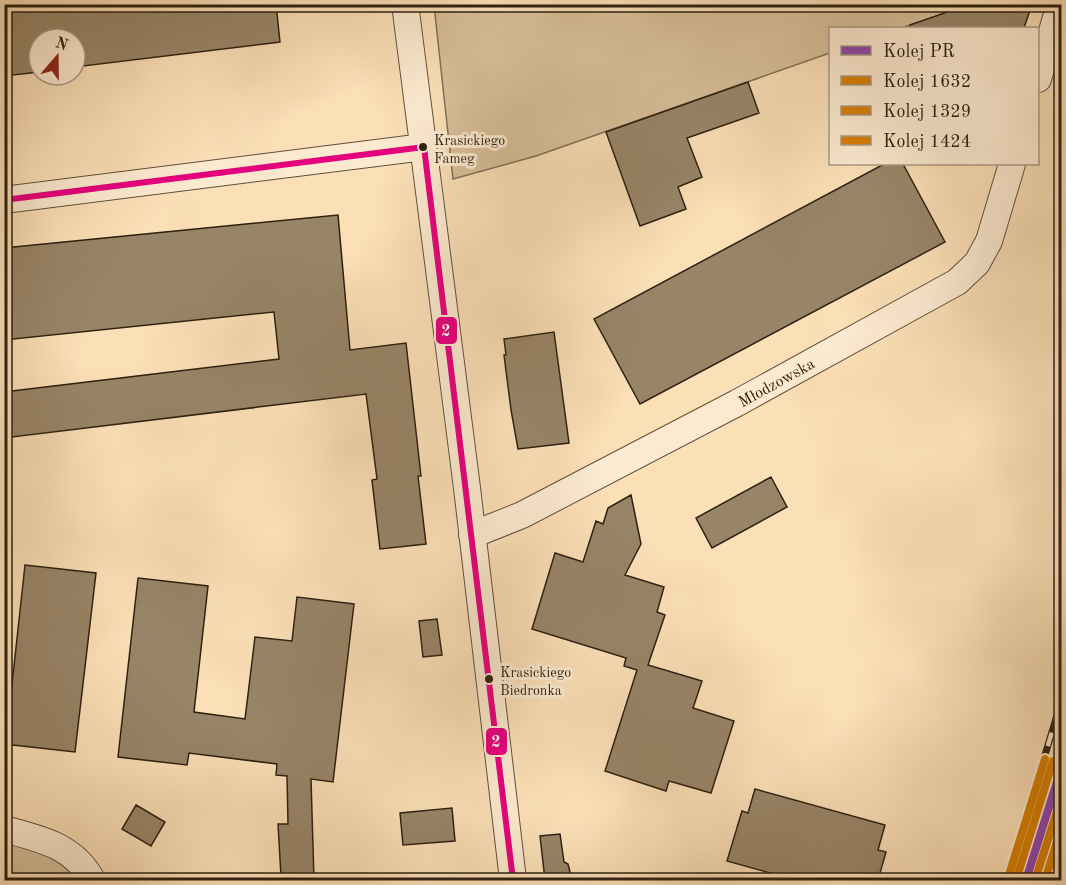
<svg xmlns="http://www.w3.org/2000/svg" width="1066" height="885" font-family="'Old Standard TT',serif">
  <style>
    .green { fill: #d8bf9b; stroke: #827056; stroke-width: 1.5 }
    .building { fill: #988467; stroke: #2d2111; stroke-width: 1.5 }
    .lines { fill: none; stroke-linecap: round; stroke-linejoin: round }
    .minor-casing { stroke: #60503a; stroke-width: 28 }
    .minor { stroke: #fcead0; stroke-width: 26 }
    .rail-casing { stroke: #2d2111; stroke-width: 7 }
    .rail { stroke: #fcead0; stroke-width: 4.5; stroke-dasharray: 14; stroke-linecap: butt }
    .bus-1-casing { stroke: #fcead0; stroke-width: 10 }
    .bus-1 { stroke: #e5007d; stroke-width: 6 }
    .rail-1-casing { stroke: #fcead0; stroke-width: 12 }
    .rail-2-casing { stroke: #fcead0; stroke-width: 12 }
    .rail-3-casing { stroke: #fcead0; stroke-width: 12 }
    .rail-4-casing { stroke: #fcead0; stroke-width: 12 }
    .rail-5-casing { stroke: #fcead0; stroke-width: 12 }
    .rail-1 { stroke: #8e44ad; stroke-width: 8 }
    .rail-2 { stroke: #d57e03; stroke-width: 8 }
    .rail-3 { stroke: #d57e03; stroke-width: 8 }
    .rail-4 { stroke: #d57e03; stroke-width: 8 }
    .rail-5 { stroke: #d57e03; stroke-width: 8 }
    .bus-dot { fill: #2d2111; stroke: #fcead0; stroke-width: 2 }
    .labels { text-anchor: middle; stroke-width: 6; stroke-linejoin: round; paint-order: stroke }
    .bus-label { font-size: 14px; fill: #2d2111; stroke: #fcead0; text-anchor: start }
    .street-label { font-size: 16px; fill: #2d2111; stroke: #fcead0 }
    .line-badge { stroke: #fcead0; stroke-width: 2 }
    .badge-label { font-size: 16px; text-anchor: middle; font-weight: bold; fill: #fff }
  </style>
  <rect width="100%" height="100%" fill="#fbdfb7"/>
  <filter id="stains"><feTurbulence type="fractalNoise" baseFrequency=".00333" numOctaves="4"/><feColorMatrix values="0 0 0 0 .2 0 0 0 0 .09 0 0 0 0 .02 0 0 0 .5 -.17"/></filter>
  <radialGradient id="worn" r=".72"><stop offset=".6" stop-color="#630" stop-opacity="0"/><stop offset="1" stop-color="#630" stop-opacity=".3"/></radialGradient>
  <!-- green -->
  <path class="green" d="M 434,5 L 970,5 L 901,28 L 830,28 L 830,53 L 536,156 L 453,179 Z
    M 4,836 L 48,848 L 81,880 L 5,880 Z"/>
  <!-- building -->
  <path class="building" d="M 4,4 L 276,4 L 280,42 L 75,67 L 75,39 L 39,39 L 39,72 L 4,76 Z
    M 970,4 L 1032,4 L 1024,28 L 910,28 L 910,25 Z
    M 748,82 L 759,113 L 687,138 L 702,177 L 678,187 L 686,209 L 640,226 L 606,132 Z
    M 884,164 L 903,164 L 945,242 L 640,404 L 594,319 Z
    M 338,215 L 350,350 L 406,343 L 421,476 L 418,476 L 426,544 L 380,549 L 372,480 L 377,479 L 366,394 L 4,438 L 4,392 L 279,359 L 274,312 L 4,340 L 4,248 Z
    M 554,332 L 569,443 L 518,449 L 511,410 L 504,355 L 506,355 L 504,339 Z
    M 771,477 L 787,507 L 712,548 L 696,518 Z
    M 631,495 L 641,544 L 625,575 L 664,587 L 657,612 L 665,615 L 648,665 L 702,681 L 693,708 L 734,721 L 711,793 L 669,781 L 666,791 L 605,771 L 637,670 L 624,666 L 626,658 L 532,629 L 555,553 L 583,562 L 596,521 L 603,524 L 608,508 Z
    M 25,565 L 96,573 L 75,752 L 4,744 L 4,720 L 8,721 Z
    M 138,578 L 208,586 L 194,712 L 245,719 L 255,637 L 292,641 L 297,597 L 354,604 L 333,782 L 311,779 L 314,880 L 295,880 L 295,876 L 281,876 L 278,824 L 288,824 L 287,776 L 276,775 L 277,764 L 189,753 L 187,765 L 118,757 Z
    M 437,619 L 442,655 L 423,657 L 419,621 Z
    M 755,789 L 885,825 L 878,850 L 886,852 L 878,880 L 795,880 L 727,861 L 742,811 L 748,813 Z
    M 136,805 L 165,822 L 151,846 L 122,829 Z
    M 452,808 L 455,841 L 403,845 L 400,813 Z
    M 560,834 L 564,862 L 568,864 L 572,880 L 545,880 L 540,836 Z"/>
  <g class="lines">
    <!-- minor casing -->
    <g class="minor-casing">
      <path id="minor" d="M 405,4 L 467,488 L 513,880
        M 1038,79 L 1060,4
        M 4,200 L 424,147
        M 472,535 L 522,515 L 737,403 L 957,282 L 977,263 L 989,241 L 1012,164
        M 4,829 C 40,839 73,845 92,880"/>
    </g>
    <!-- minor -->
    <use href="#minor" class="minor"/>
    <!-- rail casing -->
    <g class="rail-casing">
      <path id="rail" d="M 1007,880 L 1062,699"/>
    </g>
    <!-- rail -->
    <use href="#rail" class="rail"/>
    <!-- bus-1 casing -->
    <g class="bus-1-casing">
      <path id="bus-1" d="M 424,147 L 513,880
        M 4,200 L 424,147"/>
    </g>
    <!-- bus-1 -->
    <use href="#bus-1" class="bus-1"/>
    <!-- rail-1 casing -->
    <g class="rail-1-casing">
      <path id="rail-1" d="M 1026,880 L 1062,766"/>
    </g>
    <!-- rail-2 casing -->
    <g class="rail-2-casing">
      <path id="rail-2" d="M 1035,880 L 1062,796"/>
    </g>
    <!-- rail-3 casing -->
    <g class="rail-3-casing">
      <path id="rail-3" d="M 1017,877 L 1053,761"/>
    </g>
    <!-- rail-4 casing -->
    <g class="rail-4-casing">
      <path id="rail-4" d="M 1045,880 L 1062,826"/>
    </g>
    <!-- rail-5 casing -->
    <g class="rail-5-casing">
      <path id="rail-5" d="M 1009,875 L 1045,759"/>
    </g>
    <!-- rail-1 -->
    <use href="#rail-1" class="rail-1"/>
    <!-- rail-2 -->
    <use href="#rail-2" class="rail-2"/>
    <!-- rail-3 -->
    <use href="#rail-3" class="rail-3"/>
    <!-- rail-4 -->
    <use href="#rail-4" class="rail-4"/>
    <!-- rail-5 -->
    <use href="#rail-5" class="rail-5"/>
  </g>
  <!-- markers -->
  <g class="bus-dot">
    <circle cx="423" cy="147" r="5"/>
    <circle cx="489" cy="679" r="5"/>
  </g>
  <g class="labels">
    <!-- bus labels -->
    <g class="bus-label">
      <text x="434" y="145">Krasickiego<tspan x="434" dy="18">Fameg</tspan></text>
      <text x="500" y="677">Krasickiego<tspan x="500" dy="18">Biedronka</tspan></text>
    </g>
    <!-- street labels -->
    <g class="street-label">
      <text transform="translate(776 382) rotate(-29)" y="6">Młodzowska</text>
    </g>
  </g>
  <g class="line-badge">
    <rect x="435" y="316" width="23" height="29" rx="6" fill="#e5007d"/>
    <rect x="485" y="727" width="23" height="29" rx="6" fill="#e5007d"/>
  </g>
  <g class="badge-label">
    <text x="446" y="336">2</text>
    <text x="496" y="747">2</text>
  </g>
  <!-- margin -->
  <rect width="1066" height="885" fill="none" stroke="#fbdfb7" stroke-width="24"/>
  <rect x="6" y="6" width="1054" height="873" fill="none" stroke="#2d2111" stroke-width="3"/>
  <rect x="12" y="12" width="1042" height="861" fill="none" stroke="#2d2111" stroke-width="1.5"/>
  <!-- legend -->
  <rect x="829" y="27" width="210" height="138" fill="#fcead0" stroke="#a99a84" stroke-width="1.5"/>
  <rect x="841" y="46" width="30" height="9" fill="#8e44ad" stroke="#a99a84" stroke-width="1.5"/>
  <text x="883" y="57" font-size="18" fill="#2d2111">Kolej PR</text>
  <rect x="841" y="76" width="30" height="9" fill="#d57e03" stroke="#a99a84" stroke-width="1.5"/>
  <text x="883" y="87" font-size="18" fill="#2d2111">Kolej 1632</text>
  <rect x="841" y="106" width="30" height="9" fill="#d57e03" stroke="#a99a84" stroke-width="1.5"/>
  <text x="883" y="117" font-size="18" fill="#2d2111">Kolej 1329</text>
  <rect x="841" y="136" width="30" height="9" fill="#d57e03" stroke="#a99a84" stroke-width="1.5"/>
  <text x="883" y="147" font-size="18" fill="#2d2111">Kolej 1424</text>
  <!-- north arrow -->
  <g transform="translate(57 57) rotate(20)"><circle r="28" fill="#fcead0" stroke="#a99a84" stroke-width="1.5"/>
  <path d="M0-4.5L10 22L0 15L-10 22Z" fill="#8f2418"/>
  <text y="-9" font-size="16" font-weight="bold" text-anchor="middle" fill="#2d2111">N</text>
  </g>
  <rect width="100%" height="100%" filter="url(#stains)"/>
  <rect width="100%" height="100%" fill="url(#worn)"/>
</svg>
